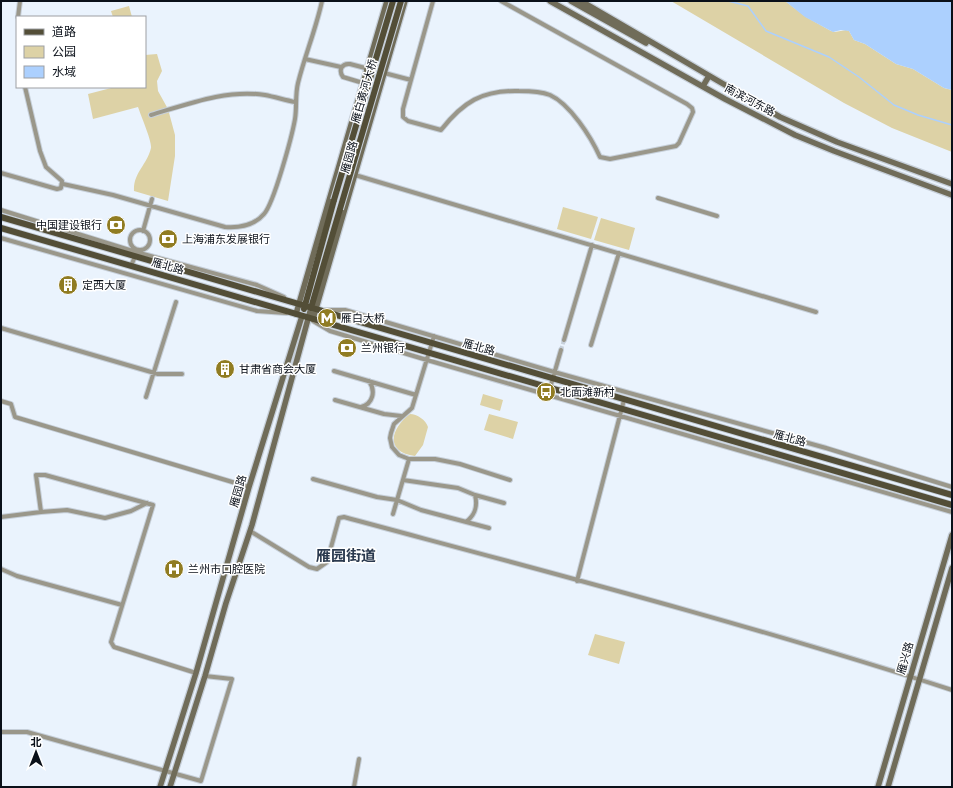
<svg xmlns="http://www.w3.org/2000/svg" width="953" height="788" font-family="'Archivo Narrow','Noto Sans SC',sans-serif">
  <style>
    .green { fill: #ddd2a6 }
    .water { fill: #acd0fe }
    .lines { fill: none; stroke-linecap: round; stroke-linejoin: round }
    .stream { stroke: #acd0fe; stroke-width: 1.5 }
    .minor-tunnel { stroke: #c8d1db; stroke-width: 4; stroke-dasharray: 4 2; stroke-linecap: butt }
    .minor-casing { stroke: #c6cfd9; stroke-width: 6 }
    .secondary-casing { stroke: #c6cfd9; stroke-width: 8 }
    .primary-casing { stroke: #c6cfd9; stroke-width: 8 }
    .minor { stroke: #9a978a; stroke-width: 4 }
    .secondary { stroke: #706c59; stroke-width: 5.5 }
    .primary { stroke: #534e37; stroke-width: 6 }
    .primary-bridge-casing { stroke: #c6cfd9; stroke-width: 8; stroke-linecap: butt }
    .primary-bridge { stroke: #534e37; stroke-width: 6 }
    .labels { text-anchor: middle; stroke-width: 3; stroke-linejoin: round; paint-order: stroke }
    .street-label { font-size: 11px; fill: #0a1019; stroke: #fff }
    .poi-label { font-size: 11px; fill: #0a1019; stroke: #fff; text-anchor: start }
    .district-label { font-size: 15px; font-weight: bold; fill: #2a394e; stroke: #fff }
  </style>
  <rect width="100%" height="100%" fill="#eaf3fd"/>
  <!-- green -->
  <path class="green" d="M 671,1 L 785,1 L 806,17 L 831,31 L 835,32 L 846,30 L 849,31 L 854,40 L 865,44 L 896,64 L 913,69 L 944,88 L 952,90 L 952,152 L 892,128 L 844,103 Z
    M 129,6 L 132,17 L 113,17 L 111,11 Z
    M 157,54 L 162,71 L 157,81 L 158,91 L 168,109 L 175,135 L 175,156 L 168,201 L 134,191 C 133,173 147,165 151,148 C 152,141 141,116 138,107 L 93,119 L 88,94 L 115,87 L 145,87 L 145,55 Z
    M 563,207 L 598,217 L 591,239 L 557,229 Z
    M 601,218 L 635,228 L 629,250 L 594,240 Z
    M 483,394 L 503,400 L 500,411 L 480,405 Z
    M 410,414 C 417,414 426,420 428,427 L 423,445 L 415,456 C 384,452 391,428 410,414 Z
    M 489,414 L 518,422 L 513,439 L 484,430 Z
    M 595,634 L 625,642 L 619,664 L 588,655 Z"/>
  <!-- water -->
  <path class="water" d="M 785,1 L 952,1 L 952,90 L 944,88 L 913,69 L 896,64 L 865,44 L 854,40 L 849,31 L 841,30 L 833,32 L 805,17 Z"/>
  <g class="lines">
    <!-- stream -->
    <path class="stream" d="M 728,1 L 748,6 L 766,31 L 829,57 L 859,77 L 894,105 L 918,115 L 952,125"/>
    <!-- minor-tunnel -->
    <path class="minor-tunnel" d="M 561,350 L 564,340"/>
    <!-- minor casing -->
    <g class="minor-casing">
      <path id="minor" d="M 18,17 L 20,1
        M 305,59 L 341,67
        M 411,80 L 403,109 L 403,117 L 408,121 L 441,130 C 463,102 482,90 519,91 C 529,91 540,91 550,95 C 570,104 591,137 600,157 L 610,159 L 676,146 L 679,143 L 693,112 L 692,108 L 687,104 L 501,1
        M 363,83 L 343,77 C 338,70 342,63 350,64 L 411,80 L 433,1
        M 151,115 C 188,104 227,89 265,95 C 275,97 285,100 295,102
        M 1,173 L 57,189 L 61,188 L 62,181 L 46,167 L 40,151 L 25,87
        M 355,175 L 816,312
        M 63,184 L 113,195 L 225,227 C 239,228 254,226 264,214 C 274,203 292,136 295,119 C 297,107 295,95 298,83 C 305,55 316,29 322,1
        M 658,198 L 717,216
        M 1,210 L 136,252 L 257,285 L 284,297
        M130 240a10 10 0 1 1 20 0a10 10 0 1 1-20 0Z
        M 143,231 L 152,199
        M 1,238 L 257,311 L 286,313
        M 131,266 L 136,254
        M 326,310 L 345,310 L 554,372 L 826,448 L 952,487
        M 313,321 L 330,331 L 427,360 L 952,512
        M 1,328 L 158,374 L 182,374
        M 434,336 L 412,408 L 394,424 L 391,433 L 390,438 L 392,447 L 399,455 L 409,459 L 435,459 L 460,464 L 510,480
        M 564,340 L 592,245
        M 591,345 L 619,253
        M 334,371 L 416,395
        M 548,395 L 561,350
        M 146,397 L 176,302
        M 335,400 L 384,414 L 401,416
        M 1,401 L 11,404 L 15,417 L 249,487
        M 361,407 C 373,404 376,391 369,381
        M 313,479 L 377,497 L 397,500 L 421,510 L 489,528
        M 403,480 L 458,488 L 475,495 C 478,507 475,515 466,522
        M 475,495 L 504,503
        M 41,512 L 67,510 L 105,518 L 131,511 L 147,503
        M 393,514 L 409,459
        M 1,517 L 41,512 L 36,475 L 45,475 L 153,505 L 111,642 L 114,647 L 196,673
        M 250,531 L 309,567 L 317,569 L 327,562 L 339,518 L 344,517 C 548,572 752,625 952,690
        M 1,569 L 17,576 L 122,605
        M 577,581 L 624,400
        M 1,732 L 27,732 L 201,781 L 232,679 L 205,676
        M 354,787 L 359,759"/>
    </g>
    <!-- secondary casing -->
    <g class="secondary-casing">
      <path id="secondary" d="M 550,1 L 725,99 L 795,135 L 834,151 L 952,195
        M 571,1 L 646,43
        M 581,1 L 780,117 L 837,142 L 952,184
        M 703,86 L 709,76
        M 296,314 L 387,1
        M 313,319 L 405,1
        M 160,787 L 196,673 L 249,487 L 302,316
        M 170,787 L 205,676 L 226,603 L 252,525 L 311,308
        M 878,787 L 952,535
        M 888,787 L 952,568"/>
    </g>
    <!-- primary casing -->
    <g class="primary-casing">
      <path id="primary" d="M 1,217 L 952,495
        M 1,228 L 952,505
        M 311,308 L 340,209
        M 304,309 L 334,200"/>
    </g>
    <!-- minor -->
    <use href="#minor" class="minor"/>
    <!-- secondary -->
    <use href="#secondary" class="secondary"/>
    <!-- primary -->
    <use href="#primary" class="primary"/>
    <!-- primary-bridge casing -->
    <g class="primary-bridge-casing">
      <path id="primary-bridge" d="M 334,200 L 393,1
        M 340,209 L 401,1"/>
    </g>
    <!-- primary-bridge -->
    <use href="#primary-bridge" class="primary-bridge"/>
  </g>
  <!-- icons -->
  <defs>
    <g id="bank-disc" transform="scale(1)"><circle r="9.5" fill="#907c22" stroke="#fff"/><path d="M-6-4H6V4H-6ZM0-2.3a2.3 2.3 0 1 0 0 4.6a2.3 2.3 0 1 0 0-4.6Z" fill="#fff"/></g>
    <g id="building-disc" transform="scale(1)"><circle r="9.5" fill="#907c22" stroke="#fff"/><path d="M-4-6H4V6H1V3H-1V6H-4ZM-2.5-4.3h1.7v1.8h-1.7ZM.8-4.3h1.7v1.8H.8ZM-2.5-1h1.7V.8h-1.7ZM.8-1h1.7V.8H.8Z" fill="#fff"/></g>
    <g id="metro-disc" transform="scale(1)"><circle r="9.5" fill="#907c22" stroke="#fff"/><path d="M-5.5 5V-5H-3L0 0L3-5H5.5V5H3V-.5L0 4L-3-.5V5Z" fill="#fff"/></g>
    <g id="bus-disc" transform="scale(1)"><circle r="9.5" fill="#907c22" stroke="#fff"/><path d="M-5-6H5V4H4V6H2V4H-2V6H-4V4H-5ZM-3.5-4V0h7V-4ZM-3.5 1.2v1.5H-2V1.2ZM2 1.2v1.5H3.5V1.2Z" fill="#fff"/></g>
    <g id="hospital-disc" transform="scale(1)"><circle r="9.5" fill="#907c22" stroke="#fff"/><path d="M-5-5h3v3.5h4V-5h3V5h-3V1.5h-4V5h-3Z" fill="#fff"/></g>
  </defs>
  <g fill-rule="evenodd">
    <use href="#bank-disc" x="116" y="225"/>
    <use href="#bank-disc" x="168" y="239"/>
    <use href="#building-disc" x="68" y="285"/>
    <use href="#metro-disc" x="327" y="318"/>
    <use href="#bank-disc" x="347" y="348"/>
    <use href="#building-disc" x="225" y="369"/>
    <use href="#bus-disc" x="546" y="392"/>
    <use href="#hospital-disc" x="174" y="569"/>
  </g>
  <g class="labels">
    <!-- street labels -->
    <g class="street-label">
      <text transform="translate(364 91) rotate(-74)" y="4">雁白黄河大桥</text>
      <text transform="translate(750 100) rotate(28)" y="4">南滨河东路</text>
      <text transform="translate(349 157) rotate(-74)" y="4">雁园路</text>
      <text transform="translate(168 266) rotate(16)" y="4">雁北路</text>
      <text transform="translate(479 347) rotate(16)" y="4">雁北路</text>
      <text transform="translate(790 438) rotate(16)" y="4">雁北路</text>
      <text transform="translate(238 491) rotate(-74)" y="4">雁园路</text>
      <text transform="translate(905 658) rotate(-74)" y="4">雁兴路</text>
    </g>
    <!-- poi labels -->
    <g class="poi-label">
      <text x="102" y="229" text-anchor="end">中国建设银行</text>
      <text x="182" y="243">上海浦东发展银行</text>
      <text x="82" y="289">定西大厦</text>
      <text x="341" y="322">雁白大桥</text>
      <text x="361" y="352">兰州银行</text>
      <text x="239" y="373">甘肃省商会大厦</text>
      <text x="560" y="396">北面滩新村</text>
      <text x="188" y="573">兰州市口腔医院</text>
    </g>
    <!-- district labels -->
    <g class="district-label">
      <text x="346" y="561">雁园街道</text>
    </g>
  </g>
  <!-- border -->
  <rect width="953" height="788" fill="none" stroke="#0a1019" stroke-width="4"/>
  <!-- legend -->
  <rect x="16" y="16" width="130" height="72" fill="#ffffff" stroke="#9d9fa3"/>
  <rect x="24" y="29" width="20" height="6" fill="#534e37" stroke="#9d9fa3"/>
  <text x="52" y="36" font-size="12" fill="#0a1019">道路</text>
  <rect x="24" y="46" width="20" height="12" fill="#ddd2a6" stroke="#9d9fa3"/>
  <text x="52" y="56" font-size="12" fill="#0a1019">公园</text>
  <rect x="24" y="66" width="20" height="12" fill="#acd0fe" stroke="#9d9fa3"/>
  <text x="52" y="76" font-size="12" fill="#0a1019">水域</text>
  <!-- north arrow -->
  <g transform="translate(36 752)" stroke="#ffffff" stroke-width="3" paint-order="stroke">
  <path d="M0-3L7 15L0 10L-7 15Z" fill="#0a1019"/>
  <text y="-6" font-size="11" font-weight="bold" text-anchor="middle" fill="#0a1019">北</text>
  </g>
</svg>
